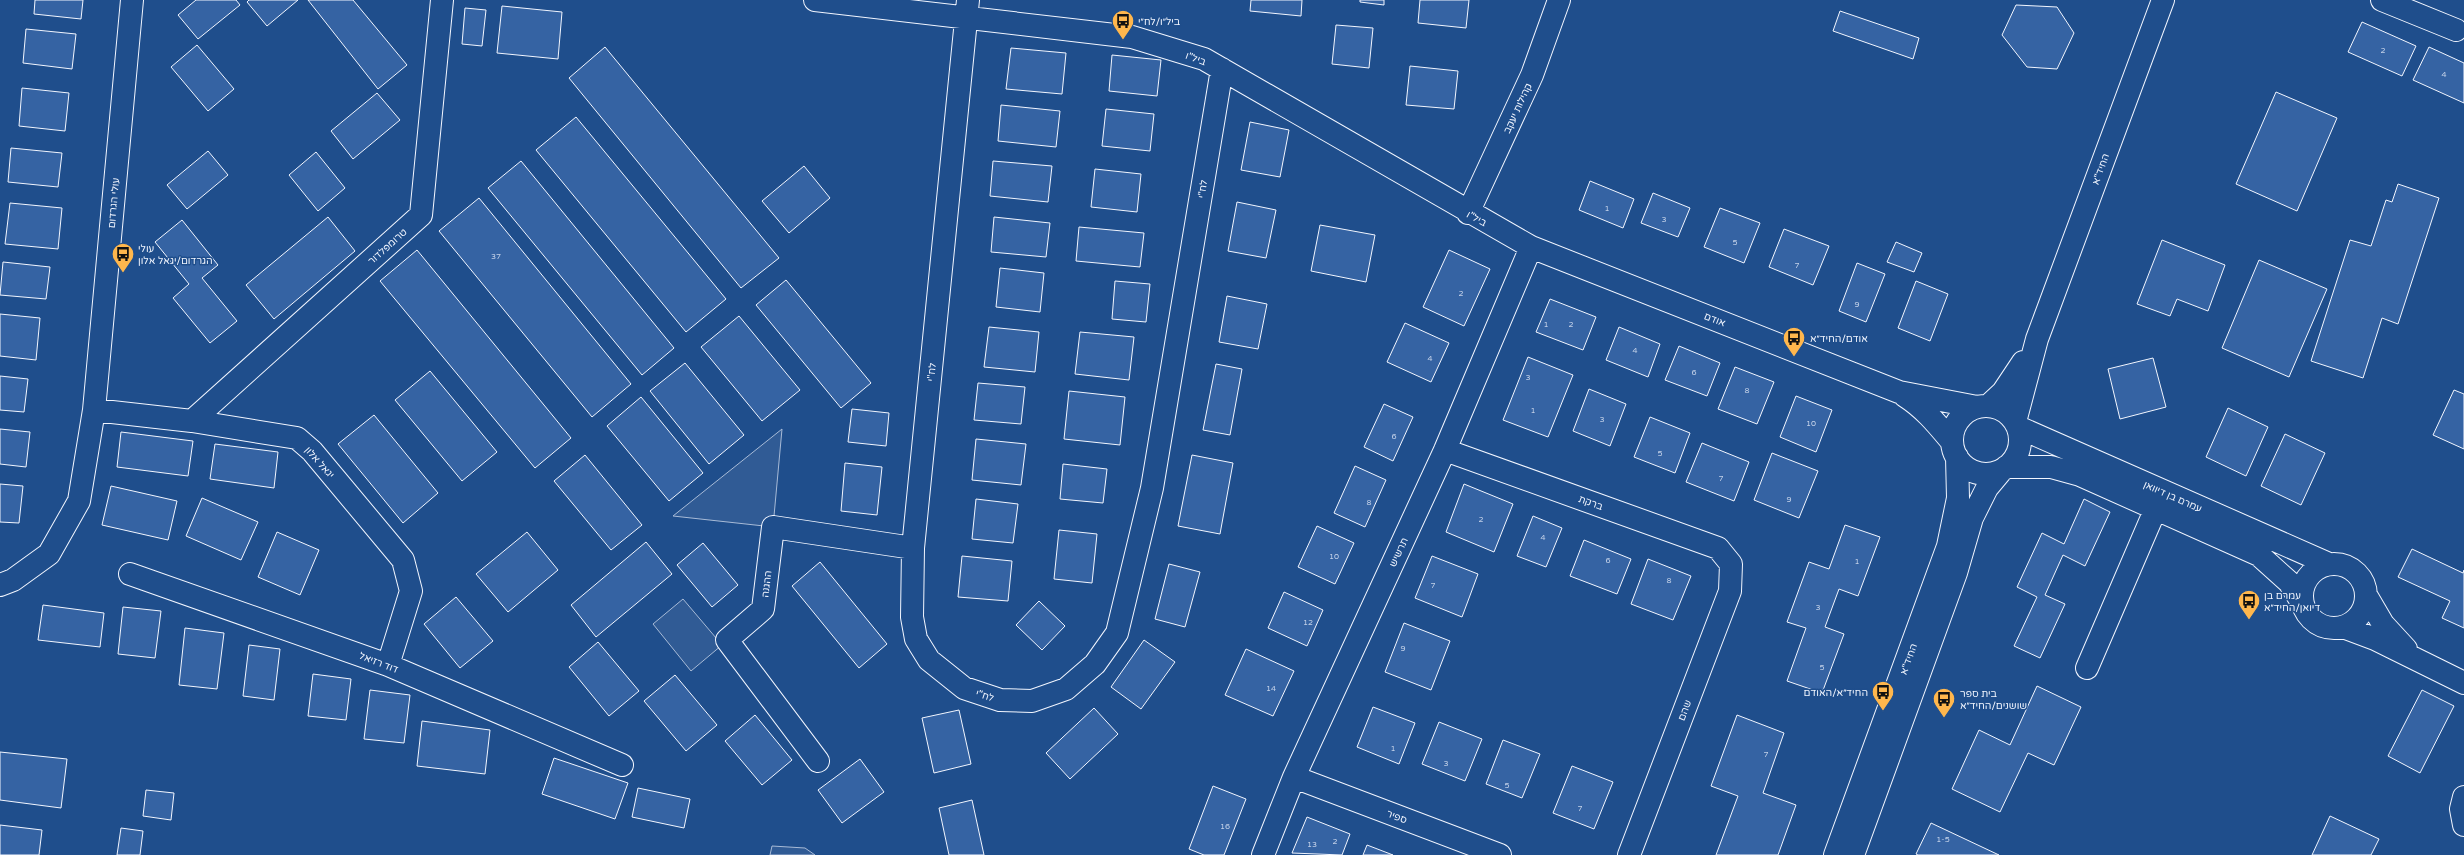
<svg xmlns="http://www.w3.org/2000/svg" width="2464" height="855" font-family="'Varela Round',Heebo,sans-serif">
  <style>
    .built { fill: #305b95; stroke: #a8bbd7 }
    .building { fill: #3563a3; stroke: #f2f6ff }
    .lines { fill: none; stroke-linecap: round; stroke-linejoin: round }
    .minor-casing { stroke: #f2f6ff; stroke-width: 24 }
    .minor { stroke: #1f4e8c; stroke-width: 22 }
    .labels { text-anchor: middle; stroke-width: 3; stroke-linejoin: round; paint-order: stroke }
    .number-label { font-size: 8px; fill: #c3d1e8 }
    .poi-label { font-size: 10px; fill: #f2f6ff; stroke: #1f4e8c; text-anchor: start }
    .street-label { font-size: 10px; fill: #f2f6ff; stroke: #1f4e8c }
  </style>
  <rect width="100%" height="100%" fill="#1f4e8c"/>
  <!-- built -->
  <path class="built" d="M 782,429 L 773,527 L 673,516 Z
    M 683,599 L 722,645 L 691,671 L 653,624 Z
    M 772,846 L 805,848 L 815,855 L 770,855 Z"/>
  <!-- building -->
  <path class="building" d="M 35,0 L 83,0 L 81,19 L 34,14 Z
    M 196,0 L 236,0 L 240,5 L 198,39 L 178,15 Z
    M 249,0 L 298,0 L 267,26 L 247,2 Z
    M 308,0 L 353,0 L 407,65 L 378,89 Z
    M 1251,0 L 1302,0 L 1301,16 L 1250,11 Z
    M 1360,0 L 1384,0 L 1384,5 L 1360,2 Z
    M 1420,0 L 1469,0 L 1466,28 L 1418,23 Z
    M 2016,5 L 2057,7 L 2074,33 L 2057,69 L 2027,67 L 2002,35 Z
    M 502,6 L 562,12 L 558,59 L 497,53 Z
    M 465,8 L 486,10 L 482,46 L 462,44 Z
    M 1840,11 L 1919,38 L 1913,59 L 1833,31 Z
    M 2362,22 L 2416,46 L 2402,76 L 2348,52 Z
    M 1336,25 L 1373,28 L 1369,68 L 1332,64 Z
    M 26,29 L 76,34 L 72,69 L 23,63 Z
    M 197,45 L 234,89 L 208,111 L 171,67 Z
    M 605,47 L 779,258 L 741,288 L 569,78 Z
    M 2429,47 L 2464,63 L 2464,103 L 2413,80 Z
    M 1011,48 L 1066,53 L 1062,94 L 1006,89 Z
    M 1112,55 L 1161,60 L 1157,96 L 1109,91 Z
    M 1410,66 L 1458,71 L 1454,109 L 1406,105 Z
    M 22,88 L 69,93 L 65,131 L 19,126 Z
    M 2276,92 L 2337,118 L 2297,211 L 2236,184 Z
    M 377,93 L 400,120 L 353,159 L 331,131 Z
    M 1001,105 L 1060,111 L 1056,147 L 998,141 Z
    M 1106,109 L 1154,114 L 1150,151 L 1102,146 Z
    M 576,117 L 726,299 L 686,332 L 536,150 Z
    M 1250,122 L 1289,130 L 1280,177 L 1241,170 Z
    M 11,148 L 62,153 L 58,187 L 8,182 Z
    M 208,151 L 228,175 L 187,209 L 167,185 Z
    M 316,152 L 345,188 L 318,211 L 289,175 Z
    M 521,161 L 674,348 L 642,375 L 488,188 Z
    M 993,161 L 1052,166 L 1048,202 L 990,196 Z
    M 804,166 L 830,198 L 789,233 L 762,201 Z
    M 1095,169 L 1141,174 L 1137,212 L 1091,207 Z
    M 1590,181 L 1634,199 L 1623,228 L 1579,210 Z
    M 2398,184 L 2439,198 L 2398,324 L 2382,318 L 2363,378 L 2311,361 L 2350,240 L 2371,246 L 2386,200 L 2392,202 Z
    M 1653,193 L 1690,208 L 1678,237 L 1641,223 Z
    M 479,198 L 631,384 L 592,417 L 439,231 Z
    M 1237,202 L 1276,210 L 1266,258 L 1228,251 Z
    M 10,203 L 62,208 L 58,249 L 5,244 Z
    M 1720,208 L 1760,223 L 1744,263 L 1704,247 Z
    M 328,217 L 355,251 L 274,319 L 246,285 Z
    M 994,217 L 1050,223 L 1046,257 L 991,252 Z
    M 182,220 L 218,265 L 202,278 L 237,321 L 210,343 L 173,298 L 189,284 L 155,242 Z
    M 1320,225 L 1375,235 L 1366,282 L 1311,271 Z
    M 1079,227 L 1144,233 L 1140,267 L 1076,261 Z
    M 1784,229 L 1829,246 L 1813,285 L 1769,267 Z
    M 2162,240 L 2225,265 L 2208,311 L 2177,299 L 2170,316 L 2137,304 Z
    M 1896,242 L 1922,253 L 1914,272 L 1887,262 Z
    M 417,250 L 571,438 L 535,468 L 380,281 Z
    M 1449,250 L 1490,269 L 1464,326 L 1423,307 Z
    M 2259,260 L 2327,289 L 2289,377 L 2222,348 Z
    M 3,262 L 50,267 L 46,299 L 0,295 Z
    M 1857,263 L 1885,274 L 1866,322 L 1839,311 Z
    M 1000,268 L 1044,273 L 1040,312 L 996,307 Z
    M 786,280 L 871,383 L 841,408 L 756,305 Z
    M 1115,281 L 1150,284 L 1146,322 L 1112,319 Z
    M 1916,281 L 1948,294 L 1930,341 L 1898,328 Z
    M 1227,296 L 1267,304 L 1258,349 L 1219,342 Z
    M 1550,299 L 1596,317 L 1583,350 L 1536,332 Z
    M 0,314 L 40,318 L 36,360 L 0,356 Z
    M 739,316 L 800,390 L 762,421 L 701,347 Z
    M 1405,323 L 1449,343 L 1431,382 L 1387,362 Z
    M 989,327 L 1039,332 L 1035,372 L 984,367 Z
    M 1619,327 L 1660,344 L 1648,377 L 1606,360 Z
    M 1080,332 L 1134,337 L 1129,380 L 1075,374 Z
    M 1679,346 L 1720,363 L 1707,396 L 1665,380 Z
    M 1528,357 L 1573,375 L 1548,437 L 1503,420 Z
    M 2153,358 L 2166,407 L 2120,419 L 2108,369 Z
    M 685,363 L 744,435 L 709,464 L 650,391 Z
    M 1216,364 L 1242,369 L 1230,435 L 1203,430 Z
    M 1735,367 L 1774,382 L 1757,424 L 1718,409 Z
    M 430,371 L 497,452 L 462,481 L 395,400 Z
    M 0,376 L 28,379 L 24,412 L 0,410 Z
    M 978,383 L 1025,387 L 1021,424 L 974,420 Z
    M 1589,389 L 1626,404 L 1610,446 L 1573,431 Z
    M 2454,390 L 2464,394 L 2464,449 L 2433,435 Z
    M 1069,391 L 1125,397 L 1120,445 L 1064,439 Z
    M 1796,396 L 1832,410 L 1816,452 L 1780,437 Z
    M 641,397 L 703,473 L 669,501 L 607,426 Z
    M 1384,404 L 1413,417 L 1393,461 L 1364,447 Z
    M 2228,408 L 2268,427 L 2246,476 L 2206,457 Z
    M 852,409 L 889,413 L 886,446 L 848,442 Z
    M 374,415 L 438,493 L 403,523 L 338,444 Z
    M 1650,417 L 1690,433 L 1675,473 L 1634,457 Z
    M 0,429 L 30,432 L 26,467 L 0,464 Z
    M 121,432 L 193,441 L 188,476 L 117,467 Z
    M 2285,434 L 2325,453 L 2301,505 L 2261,486 Z
    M 976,439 L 1026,444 L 1021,485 L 972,480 Z
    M 1702,443 L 1749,462 L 1734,501 L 1686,482 Z
    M 215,444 L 278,452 L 274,488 L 210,479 Z
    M 1772,453 L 1818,471 L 1799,518 L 1754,500 Z
    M 585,455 L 642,525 L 611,550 L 554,481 Z
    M 1192,455 L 1233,463 L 1220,534 L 1178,526 Z
    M 845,463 L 882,467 L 877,515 L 841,511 Z
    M 1063,464 L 1107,469 L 1103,503 L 1060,499 Z
    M 1355,466 L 1386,480 L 1365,527 L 1334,513 Z
    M 0,484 L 23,486 L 19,523 L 0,522 Z
    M 1464,484 L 1513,504 L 1494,552 L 1446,532 Z
    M 111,486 L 177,501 L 168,540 L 102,525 Z
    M 202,498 L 258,522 L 241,560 L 186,536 Z
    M 976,499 L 1018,504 L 1013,543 L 972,539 Z
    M 2084,499 L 2110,512 L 2085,566 L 2063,555 L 2045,595 L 2065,604 L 2040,658 L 2014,646 L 2037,597 L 2017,587 L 2042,533 L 2064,544 Z
    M 1533,516 L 1562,528 L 1546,567 L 1517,556 Z
    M 1845,525 L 1880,537 L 1858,596 L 1839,589 L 1825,627 L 1844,634 L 1822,693 L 1787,681 L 1806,628 L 1787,622 L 1809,562 L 1829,569 Z
    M 1317,526 L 1354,543 L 1335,584 L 1298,567 Z
    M 1059,530 L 1097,534 L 1092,583 L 1054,579 Z
    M 277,532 L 319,550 L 300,595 L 258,577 Z
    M 527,532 L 558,570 L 508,612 L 476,574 Z
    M 1584,540 L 1631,559 L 1617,594 L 1570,576 Z
    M 646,542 L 672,574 L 596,637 L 571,605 Z
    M 703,543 L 738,585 L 712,607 L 677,565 Z
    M 2412,549 L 2463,573 L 2464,570 L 2464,628 L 2442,618 L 2450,601 L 2398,577 Z
    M 962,556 L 1012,561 L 1008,601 L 958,597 Z
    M 1432,556 L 1478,574 L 1462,617 L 1415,598 Z
    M 1648,559 L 1691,576 L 1673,620 L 1631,604 Z
    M 820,562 L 887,644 L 859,668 L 792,586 Z
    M 1169,564 L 1200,572 L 1185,627 L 1155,619 Z
    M 1284,592 L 1323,610 L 1307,646 L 1268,628 Z
    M 456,597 L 493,641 L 460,668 L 424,624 Z
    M 1039,601 L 1065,626 L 1042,650 L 1016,625 Z
    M 43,605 L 104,613 L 100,647 L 38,640 Z
    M 123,607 L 161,611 L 155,658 L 118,654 Z
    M 1404,623 L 1450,641 L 1431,690 L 1385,672 Z
    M 185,628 L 224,633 L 217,689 L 179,685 Z
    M 1144,640 L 1175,662 L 1141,709 L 1111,687 Z
    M 598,642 L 639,691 L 609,716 L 569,667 Z
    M 249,645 L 280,649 L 274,700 L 243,696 Z
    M 1246,649 L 1294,671 L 1273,716 L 1225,695 Z
    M 313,674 L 351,679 L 346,720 L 308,716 Z
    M 675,675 L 717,725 L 686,751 L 644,701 Z
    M 2037,686 L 2081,707 L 2054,765 L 2028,753 L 2000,812 L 1952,789 L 1979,730 L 2010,745 Z
    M 370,690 L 410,695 L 404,743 L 364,739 Z
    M 2422,690 L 2454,706 L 2420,773 L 2388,756 Z
    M 1373,707 L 1415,723 L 1399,764 L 1357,747 Z
    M 1094,708 L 1118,734 L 1070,779 L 1046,753 Z
    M 959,710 L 971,764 L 934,773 L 922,718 Z
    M 755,715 L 792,760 L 762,785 L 725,741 Z
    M 1737,715 L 1784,733 L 1763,793 L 1796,805 L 1778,855 L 1716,855 L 1738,796 L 1711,786 Z
    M 422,721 L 490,730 L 485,774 L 417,766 Z
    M 1439,722 L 1482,739 L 1465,781 L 1422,764 Z
    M 1503,740 L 1540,754 L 1522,798 L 1486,784 Z
    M 0,752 L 67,759 L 61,808 L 0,800 Z
    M 554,758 L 628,783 L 615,819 L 542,794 Z
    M 860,759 L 884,792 L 842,823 L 818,790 Z
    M 1572,766 L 1613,782 L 1594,829 L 1553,813 Z
    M 1213,786 L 1246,799 L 1224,855 L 1204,855 L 1189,849 Z
    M 638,788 L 690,799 L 684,828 L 632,817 Z
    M 146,790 L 174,793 L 171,820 L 143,816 Z
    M 972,800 L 984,855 L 949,855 L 939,808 Z
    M 2330,816 L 2379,839 L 2371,855 L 2312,855 Z
    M 1307,817 L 1350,834 L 1342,855 L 1292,853 Z
    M 1931,823 L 1999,855 L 1918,855 L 1916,854 Z
    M 0,825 L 42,830 L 39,855 L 0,855 Z
    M 121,828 L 143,831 L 140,855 L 117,855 Z
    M 1367,845 L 1393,855 L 1363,855 Z"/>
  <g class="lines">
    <!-- minor casing -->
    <g class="minor-casing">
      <path id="minor" d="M 815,0 L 1132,37 L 1204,59 L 1531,247 L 1899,392 L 1977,407
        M 968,0 L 913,548 L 912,617 L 916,639 L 929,660 L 964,688 L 1000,700 L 1032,701 L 1066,689 L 1095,664 L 1117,633 L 1152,488 L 1222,69
        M 2382,0 L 2456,30
        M 1468,213 L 1532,75 L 1559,0
        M 1905,396 C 1924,408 1937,424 1952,442
        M 1988,406 L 2003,392 L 2023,362
        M1952 440a34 34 0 1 1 68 0a34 34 0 1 1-68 0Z
        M 94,410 L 192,421 L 297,438 L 312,451 L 403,560 L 411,591 L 388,665
        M 192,421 L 421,215 L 442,0
        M 2015,422 L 2037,339 L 2163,0
        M 2018,427 L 2329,564
        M 1445,450 L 1718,548 L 1731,564 L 1730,591 L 1629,855
        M 2006,467 L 2051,467 L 2080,475 L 2259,555 L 2289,582 L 2303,604
        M2302 596a32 32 0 1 1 64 0a32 32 0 1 1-64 0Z
        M 130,574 L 388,665 L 622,765
        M 0,585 L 13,580 L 49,554 L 79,501 L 94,410 L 132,0
        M 2366,595 L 2383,624 L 2406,649
        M 2343,627 L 2375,639 L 2464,683
        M 2087,668 L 2156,508
        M 818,761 L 727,640 L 763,609 L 773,527 L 913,548
        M 1294,777 L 1500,855
        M 2464,797 L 2461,809 L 2464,825
        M 1263,855 L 1294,777 L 1445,450 L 1531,247
        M 1835,855 L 1948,546 L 1958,498 L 1957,457
        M 1853,855 L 1956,573 L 1972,518 L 1987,488 L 2002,470"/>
    </g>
    <!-- minor -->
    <use href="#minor" class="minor"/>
  </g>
  <!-- icons -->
  <defs>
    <g id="bus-pin" transform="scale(1.15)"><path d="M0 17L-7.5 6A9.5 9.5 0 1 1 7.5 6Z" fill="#ffb74d" stroke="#1f4e8c"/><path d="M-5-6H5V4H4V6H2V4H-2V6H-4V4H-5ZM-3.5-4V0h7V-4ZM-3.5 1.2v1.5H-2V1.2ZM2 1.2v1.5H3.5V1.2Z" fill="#111"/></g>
  </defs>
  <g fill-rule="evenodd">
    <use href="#bus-pin" x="1123" y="21"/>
    <use href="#bus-pin" x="123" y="254"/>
    <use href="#bus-pin" x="1794" y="338"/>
    <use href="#bus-pin" x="2249" y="601"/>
    <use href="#bus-pin" x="1883" y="692"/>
    <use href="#bus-pin" x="1944" y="699"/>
  </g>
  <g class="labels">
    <!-- number labels -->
    <g class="number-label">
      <text x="2383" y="53">2</text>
      <text x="2444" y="77">4</text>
      <text x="1607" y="211">1</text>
      <text x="1664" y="222">3</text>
      <text x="1735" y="245">5</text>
      <text x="496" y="259">37</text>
      <text x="1797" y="268">7</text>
      <text x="1461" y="296">2</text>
      <text x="1857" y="307">9</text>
      <text x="1546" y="327">1</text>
      <text x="1571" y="327">2</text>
      <text x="1635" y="353">4</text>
      <text x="1430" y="361">4</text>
      <text x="1694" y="375">6</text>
      <text x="1528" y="380">3</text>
      <text x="1747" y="393">8</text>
      <text x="1533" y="413">1</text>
      <text x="1602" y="422">3</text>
      <text x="1811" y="426">10</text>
      <text x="1394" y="439">6</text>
      <text x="1660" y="456">5</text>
      <text x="1721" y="481">7</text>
      <text x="1789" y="502">9</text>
      <text x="1369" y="505">8</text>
      <text x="1481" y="522">2</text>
      <text x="1543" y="540">4</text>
      <text x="1334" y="559">10</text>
      <text x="1608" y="563">6</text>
      <text x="1857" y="564">1</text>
      <text x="1669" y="583">8</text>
      <text x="1433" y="588">7</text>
      <text x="1818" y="610">3</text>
      <text x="1308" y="625">12</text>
      <text x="1403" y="651">9</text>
      <text x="1822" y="670">5</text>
      <text x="1271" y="691">14</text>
      <text x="1393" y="751">1</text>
      <text x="1766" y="757">7</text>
      <text x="1446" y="766">3</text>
      <text x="1507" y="788">5</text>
      <text x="1580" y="811">7</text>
      <text x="1225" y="829">16</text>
      <text x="1943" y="842">1-5</text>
      <text x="1335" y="844">2</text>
      <text x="1312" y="847">13</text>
    </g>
    <!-- poi labels -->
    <g class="poi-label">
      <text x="1138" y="25">ביל״ו/לח״י</text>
      <text x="138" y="252">עולי<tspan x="138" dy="12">הגרדום/יגאל אלון</tspan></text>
      <text x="1810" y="342">אודם/החיד״א</text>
      <text x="2264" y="599">עמרם בן<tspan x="2264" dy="12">דיואן/החיד״א</tspan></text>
      <text x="1868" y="696" text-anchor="end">החיד״א/האודם</text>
      <text x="1960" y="697">בית ספר<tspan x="1960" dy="12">שושנים/החיד״א</tspan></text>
    </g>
    <!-- street labels -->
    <g class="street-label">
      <text transform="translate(1196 58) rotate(20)" y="4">ביל"ו</text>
      <text transform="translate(1517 108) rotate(-65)" y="4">קהילות יעקב</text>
      <text transform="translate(2100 169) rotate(-70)" y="4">החיד"א</text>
      <text transform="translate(1202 189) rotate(-81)" y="4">לח"י</text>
      <text transform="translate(113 203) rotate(-85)" y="4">עולי הגרדום</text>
      <text transform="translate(1477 218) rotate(29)" y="4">ביל"ו</text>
      <text transform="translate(387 246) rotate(-42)" y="4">טרומפלדור</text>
      <text transform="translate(1715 319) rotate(21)" y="4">אודם</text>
      <text transform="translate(931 372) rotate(-84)" y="4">לח"י</text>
      <text transform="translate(320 462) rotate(48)" y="4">יגאל אלון</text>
      <text transform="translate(2173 496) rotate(24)" y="4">עמרם בן דיוואן</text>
      <text transform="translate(1591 502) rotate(20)" y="4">ברקת</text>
      <text transform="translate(1398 552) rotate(-65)" y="4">תרשיש</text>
      <text transform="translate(766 584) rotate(-83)" y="4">ההגנה</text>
      <text transform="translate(1908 659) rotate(-70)" y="4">החיד"א</text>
      <text transform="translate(379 662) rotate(21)" y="4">דוד רזיאל</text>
      <text transform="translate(985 695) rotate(18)" y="4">לח"י</text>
      <text transform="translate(1684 710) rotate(-69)" y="4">שהם</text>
      <text transform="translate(1397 816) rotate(21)" y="4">ספיר</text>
    </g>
  </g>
</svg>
